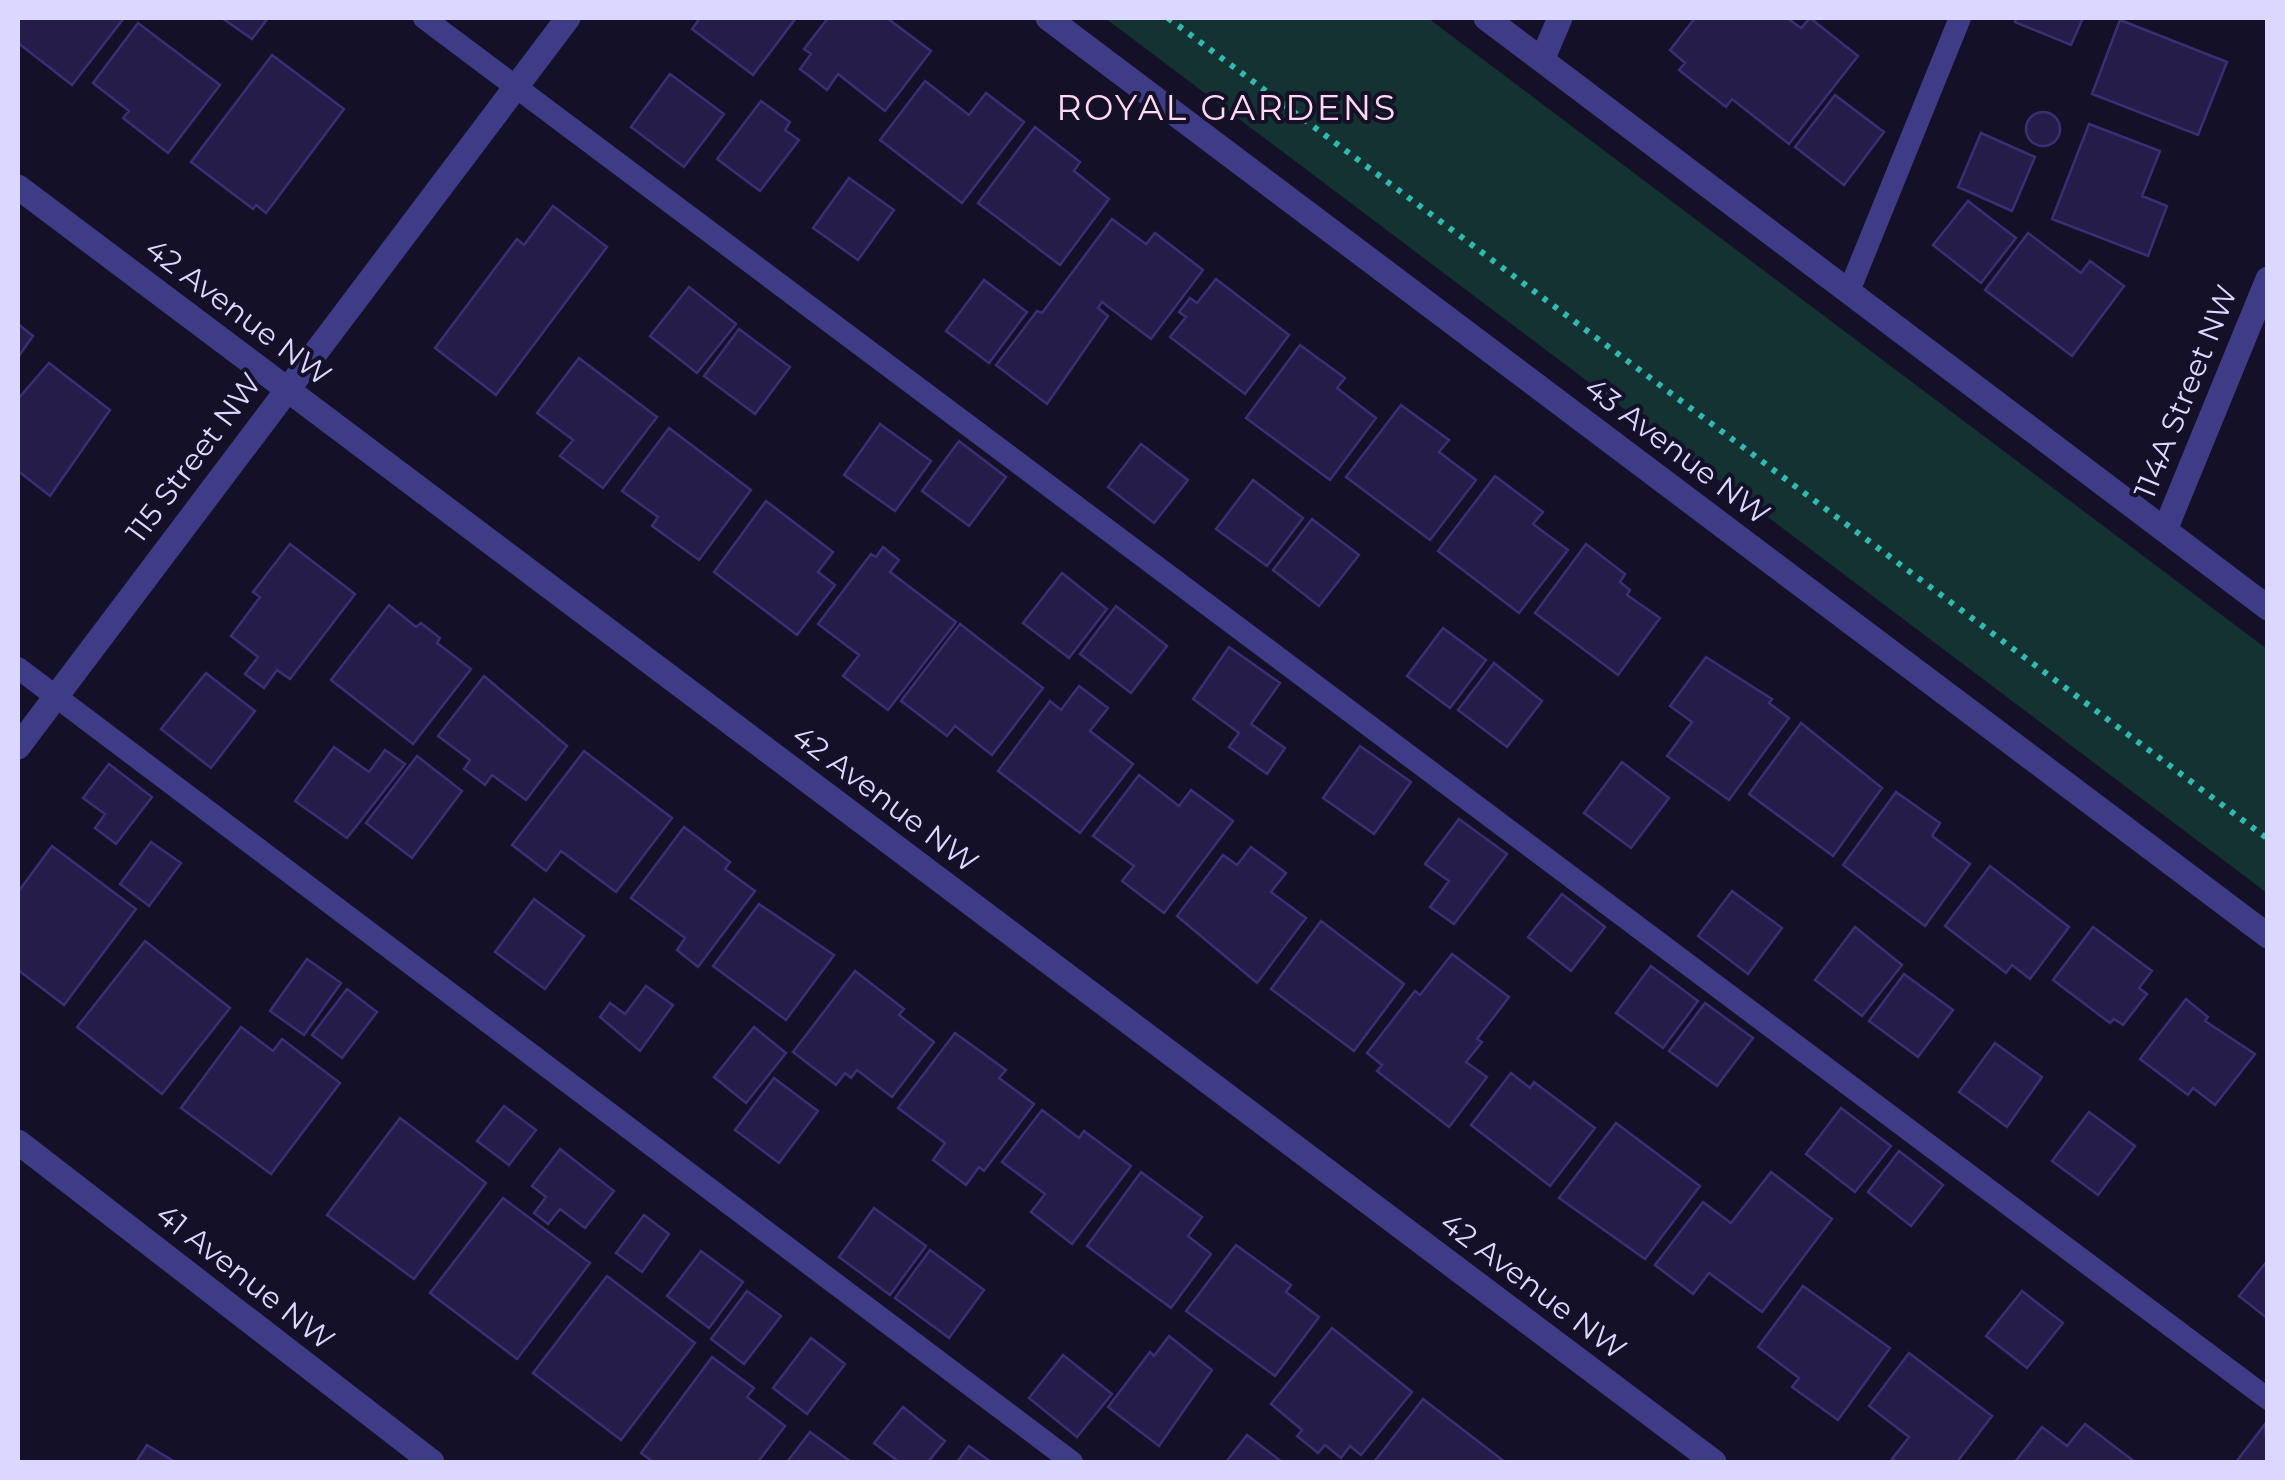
<svg xmlns="http://www.w3.org/2000/svg" width="2285" height="1480" font-family="Montserrat,sans-serif">
  <style>
    .green { fill: #133231 }
    .building { fill: #251c49; stroke: #3c2e75; stroke-width: 2.5 }
    .lines { fill: none; stroke-linecap: round; stroke-linejoin: round }
    .path { stroke: #30bab1; stroke-width: 6; stroke-dasharray: 5 8; stroke-linecap: butt }
    .service { stroke: #3e3b87; stroke-width: 22 }
    .minor { stroke: #3e3b87; stroke-width: 25 }
    .tertiary { stroke: #3e3b87; stroke-width: 25 }
    .labels { text-anchor: middle; stroke-width: 8; stroke-linejoin: round; paint-order: stroke }
    .street-label { font-size: 30px; fill: #dbd7ff; stroke: #141028 }
    .quarter-label { font-size: 35px; letter-spacing: 2.5px; fill: #ffd9f1; stroke: #141028 }
  </style>
  <rect width="100%" height="100%" fill="#141028"/>
  <!-- green -->
  <path class="green" d="M 1105,18 L 1428,18 L 2267,649 L 2267,893 Z"/>
  <!-- building -->
  <path class="building" d="M 18,18 L 124,18 L 72,85 L 18,43 Z
    M 222,18 L 268,18 L 252,39 Z
    M 700,18 L 796,18 L 753,75 L 692,29 Z
    M 828,18 L 887,18 L 931,51 L 885,111 L 838,74 L 827,90 L 800,69 L 811,54 L 804,49 Z
    M 1695,18 L 1787,18 L 1801,28 L 1810,18 L 1858,56 L 1789,144 L 1732,99 L 1726,107 L 1679,70 L 1685,63 L 1670,50 Z
    M 2017,18 L 2083,18 L 2071,45 L 2015,22 Z
    M 2120,20 L 2227,62 L 2198,135 L 2092,94 Z
    M 138,23 L 220,85 L 168,153 L 123,118 L 129,111 L 93,83 Z
    M 272,55 L 344,109 L 266,213 L 256,205 L 253,209 L 191,162 Z
    M 670,74 L 724,114 L 684,167 L 631,127 Z
    M 925,81 L 969,115 L 986,93 L 1024,122 L 962,203 L 880,140 Z
    M 1835,95 L 1884,132 L 1844,185 L 1795,147 Z
    M 761,101 L 790,122 L 785,130 L 799,140 L 760,191 L 717,159 Z
    M2026 129a17 17 0 1 1 34 0a17 17 0 1 1-34 0Z
    M 2089,124 L 2160,151 L 2142,196 L 2167,206 L 2148,256 L 2052,219 Z
    M 1035,127 L 1080,162 L 1074,171 L 1109,199 L 1060,265 L 978,203 Z
    M 1981,133 L 2035,157 L 2012,211 L 1958,187 Z
    M 849,178 L 894,210 L 858,260 L 813,228 Z
    M 1968,201 L 2016,238 L 1981,283 L 1933,245 Z
    M 553,206 L 607,247 L 496,395 L 435,348 L 517,239 L 524,245 Z
    M 1112,219 L 1146,244 L 1155,233 L 1203,270 L 1151,339 L 1102,302 L 1098,308 L 1108,316 L 1047,404 L 996,365 L 1037,311 L 1042,313 Z
    M 2028,233 L 2081,273 L 2090,261 L 2124,286 L 2072,356 L 1985,290 Z
    M 1216,279 L 1289,335 L 1245,394 L 1170,337 L 1186,317 L 1179,312 L 1190,298 L 1197,303 Z
    M 984,280 L 1027,312 L 989,363 L 946,331 Z
    M 689,287 L 736,324 L 697,373 L 650,336 Z
    M 18,324 L 33,336 L 18,357 Z
    M 739,329 L 790,367 L 755,414 L 704,376 Z
    M 1300,345 L 1345,378 L 1337,388 L 1376,418 L 1330,480 L 1246,418 Z
    M 579,358 L 657,417 L 603,488 L 560,456 L 573,440 L 537,413 Z
    M 49,363 L 110,410 L 50,496 L 18,471 L 18,399 Z
    M 1401,405 L 1449,440 L 1439,452 L 1476,480 L 1430,540 L 1346,477 Z
    M 880,424 L 931,461 L 895,511 L 844,475 Z
    M 669,428 L 751,490 L 699,560 L 652,526 L 658,517 L 622,491 Z
    M 959,441 L 1006,477 L 969,526 L 922,491 Z
    M 1141,444 L 1188,480 L 1154,523 L 1108,487 Z
    M 1495,476 L 1543,512 L 1533,524 L 1568,550 L 1519,613 L 1438,551 Z
    M 1253,480 L 1303,518 L 1267,566 L 1216,529 Z
    M 766,501 L 833,552 L 818,572 L 835,585 L 797,635 L 714,572 Z
    M 1312,519 L 1359,555 L 1319,606 L 1273,570 Z
    M 290,544 L 355,594 L 290,679 L 277,670 L 264,688 L 245,674 L 258,657 L 231,636 L 260,597 L 253,592 Z
    M 1586,544 L 1625,574 L 1620,582 L 1630,590 L 1627,595 L 1660,618 L 1618,675 L 1535,613 Z
    M 883,547 L 899,560 L 890,572 L 956,622 L 888,710 L 843,676 L 859,655 L 818,624 L 871,554 L 876,557 Z
    M 1062,573 L 1107,609 L 1069,658 L 1023,623 Z
    M 389,605 L 416,627 L 421,623 L 440,638 L 437,643 L 471,669 L 413,744 L 331,680 Z
    M 1116,606 L 1167,646 L 1131,693 L 1080,654 Z
    M 960,624 L 1043,688 L 992,755 L 955,726 L 947,736 L 901,701 Z
    M 1443,628 L 1486,660 L 1450,708 L 1407,676 Z
    M 1229,647 L 1280,683 L 1251,724 L 1285,748 L 1267,774 L 1229,747 L 1239,733 L 1193,699 Z
    M 1706,657 L 1772,699 L 1769,703 L 1789,718 L 1729,800 L 1667,756 L 1692,722 L 1670,706 Z
    M 1494,663 L 1542,701 L 1507,747 L 1458,710 Z
    M 206,673 L 255,711 L 211,768 L 161,729 Z
    M 484,676 L 567,746 L 526,800 L 492,775 L 485,785 L 464,769 L 470,760 L 438,736 Z
    M 1079,686 L 1108,708 L 1090,731 L 1133,764 L 1080,833 L 998,771 L 1050,701 L 1061,710 Z
    M 1801,723 L 1882,788 L 1833,856 L 1749,794 Z
    M 1360,746 L 1411,782 L 1374,834 L 1323,798 Z
    M 334,747 L 369,772 L 385,750 L 405,764 L 347,838 L 295,801 Z
    M 584,751 L 672,818 L 616,892 L 561,851 L 546,871 L 512,845 Z
    M 417,756 L 462,791 L 412,858 L 366,823 Z
    M 1622,762 L 1669,798 L 1631,848 L 1584,813 Z
    M 109,764 L 152,797 L 116,844 L 95,828 L 105,814 L 83,798 Z
    M 1139,775 L 1179,806 L 1191,790 L 1233,821 L 1164,913 L 1122,881 L 1134,866 L 1093,836 Z
    M 1896,792 L 1940,823 L 1932,836 L 1970,864 L 1925,926 L 1843,865 Z
    M 1459,819 L 1507,854 L 1454,924 L 1430,907 L 1449,881 L 1425,864 Z
    M 684,827 L 730,862 L 725,869 L 755,891 L 698,967 L 677,950 L 685,938 L 631,898 Z
    M 151,842 L 181,863 L 149,906 L 120,884 Z
    M 52,846 L 136,909 L 64,1005 L 18,970 L 18,892 Z
    M 1251,847 L 1286,873 L 1271,892 L 1306,918 L 1257,983 L 1177,916 L 1223,855 L 1237,865 Z
    M 1990,866 L 2069,927 L 2030,979 L 2012,965 L 2006,973 L 1945,926 Z
    M 1732,891 L 1782,928 L 1748,974 L 1698,936 Z
    M 1562,894 L 1605,927 L 1571,971 L 1528,937 Z
    M 534,899 L 584,936 L 545,989 L 495,952 Z
    M 759,904 L 834,955 L 786,1020 L 713,966 Z
    M 1321,921 L 1404,984 L 1354,1051 L 1271,989 Z
    M 1855,927 L 1902,965 L 1862,1016 L 1815,980 Z
    M 2093,927 L 2152,971 L 2139,988 L 2147,994 L 2123,1025 L 2114,1019 L 2110,1023 L 2053,980 Z
    M 145,941 L 230,1008 L 162,1094 L 77,1027 Z
    M 1452,954 L 1509,997 L 1477,1039 L 1482,1042 L 1466,1062 L 1487,1077 L 1449,1127 L 1377,1071 L 1382,1065 L 1367,1053 L 1415,991 L 1420,995 Z
    M 307,959 L 341,983 L 304,1035 L 270,1011 Z
    M 1651,966 L 1698,1001 L 1663,1048 L 1616,1013 Z
    M 855,971 L 904,1009 L 899,1015 L 934,1042 L 892,1097 L 857,1070 L 851,1078 L 845,1073 L 836,1085 L 793,1052 Z
    M 1904,974 L 1953,1010 L 1918,1057 L 1869,1021 Z
    M 646,986 L 673,1005 L 640,1051 L 600,1017 L 610,1003 L 625,1014 Z
    M 347,989 L 377,1012 L 342,1058 L 312,1035 Z
    M 2186,999 L 2208,1017 L 2205,1021 L 2255,1054 L 2215,1105 L 2193,1088 L 2188,1095 L 2140,1059 Z
    M 1705,1003 L 1753,1038 L 1717,1086 L 1669,1051 Z
    M 241,1027 L 273,1051 L 282,1039 L 340,1083 L 271,1174 L 181,1108 Z
    M 754,1027 L 786,1053 L 746,1103 L 714,1077 Z
    M 955,1033 L 1006,1070 L 999,1078 L 1034,1104 L 984,1171 L 979,1167 L 966,1185 L 933,1160 L 945,1143 L 898,1108 Z
    M 1995,1043 L 2042,1077 L 2007,1127 L 1959,1092 Z
    M 1511,1073 L 1530,1088 L 1534,1082 L 1595,1128 L 1550,1186 L 1471,1125 Z
    M 774,1078 L 818,1111 L 779,1163 L 735,1130 Z
    M 504,1106 L 536,1130 L 509,1165 L 477,1141 Z
    M 1841,1108 L 1891,1146 L 1855,1192 L 1806,1154 Z
    M 1042,1110 L 1079,1138 L 1084,1131 L 1131,1166 L 1072,1244 L 1031,1212 L 1045,1194 L 1002,1162 Z
    M 2089,1112 L 2135,1146 L 2098,1195 L 2052,1161 Z
    M 400,1118 L 486,1183 L 414,1279 L 327,1215 Z
    M 1616,1123 L 1700,1186 L 1645,1259 L 1559,1198 Z
    M 560,1149 L 614,1191 L 585,1228 L 560,1209 L 548,1224 L 534,1213 L 546,1197 L 532,1186 Z
    M 1899,1151 L 1943,1185 L 1911,1226 L 1868,1192 Z
    M 1141,1172 L 1202,1217 L 1188,1236 L 1211,1254 L 1171,1308 L 1087,1246 Z
    M 1771,1172 L 1832,1219 L 1762,1312 L 1709,1273 L 1693,1294 L 1655,1265 L 1703,1202 L 1731,1223 Z
    M 503,1198 L 590,1263 L 517,1359 L 430,1293 Z
    M 874,1208 L 926,1246 L 890,1295 L 839,1257 Z
    M 644,1215 L 669,1234 L 642,1272 L 616,1253 Z
    M 1236,1245 L 1291,1285 L 1286,1292 L 1319,1317 L 1275,1376 L 1186,1311 Z
    M 930,1250 L 984,1290 L 949,1338 L 895,1298 Z
    M 701,1251 L 743,1282 L 709,1328 L 667,1296 Z
    M 2268,1260 L 2268,1319 L 2239,1296 Z
    M 607,1276 L 695,1343 L 621,1440 L 533,1373 Z
    M 1803,1286 L 1890,1348 L 1838,1420 L 1792,1387 L 1799,1378 L 1758,1347 Z
    M 747,1291 L 781,1316 L 744,1364 L 711,1339 Z
    M 2022,1291 L 2063,1323 L 2027,1368 L 1986,1336 Z
    M 1332,1328 L 1412,1392 L 1361,1455 L 1350,1446 L 1341,1458 L 1325,1445 L 1318,1453 L 1297,1436 L 1302,1430 L 1271,1404 Z
    M 1169,1336 L 1212,1370 L 1159,1446 L 1108,1407 L 1150,1352 L 1154,1356 Z
    M 811,1338 L 845,1364 L 807,1414 L 773,1388 Z
    M 1909,1353 L 1992,1416 L 1957,1462 L 1897,1462 L 1892,1459 L 1909,1437 L 1869,1406 Z
    M 1063,1355 L 1112,1394 L 1077,1437 L 1029,1398 Z
    M 712,1357 L 754,1388 L 747,1397 L 785,1426 L 758,1462 L 653,1462 L 641,1453 Z
    M 1423,1399 L 1505,1462 L 1374,1462 Z
    M 903,1407 L 945,1441 L 928,1462 L 899,1462 L 874,1443 Z
    M 2085,1424 L 2135,1462 L 2015,1462 L 2042,1427 L 2067,1446 Z
    M 2265,1424 L 2268,1462 L 2236,1462 Z
    M 810,1432 L 851,1462 L 787,1462 Z
    M 1247,1435 L 1282,1462 L 1226,1462 Z
    M 147,1445 L 175,1462 L 136,1462 Z
    M 969,1446 L 991,1462 L 957,1462 Z"/>
  <g class="lines">
    <!-- path -->
    <path class="path" d="M 1168,18 L 2268,839"/>
    <!-- service -->
    <path class="service" d="M 424,18 L 2268,1399
      M 1849,291 L 1960,18
      M 18,668 L 1072,1462"/>
    <!-- minor -->
    <path class="minor" d="M 1486,18 L 2268,608
      M 1542,60 L 1560,18
      M 18,187 L 1714,1462
      M 2165,530 L 2268,279
      M 18,747 L 568,18
      M 18,1142 L 432,1462"/>
    <!-- tertiary -->
    <path class="tertiary" d="M 1048,18 L 2268,936"/>
  </g>
  <g class="labels">
    <!-- street labels -->
    <g class="street-label">
      <text transform="translate(238 312) rotate(37)" y="10">42 Avenue NW</text>
      <text transform="translate(2186 392) rotate(-68)" y="10">114A Street NW</text>
      <text transform="translate(1677 451) rotate(37)" y="10">43 Avenue NW</text>
      <text transform="translate(194 458) rotate(-53)" y="10">115 Street NW</text>
      <text transform="translate(885 799) rotate(37)" y="10">42 Avenue NW</text>
      <text transform="translate(245 1277) rotate(38)" y="10">41 Avenue NW</text>
      <text transform="translate(1533 1286) rotate(37)" y="10">42 Avenue NW</text>
    </g>
    <!-- quarter labels -->
    <g class="quarter-label">
      <text x="1227" y="120">ROYAL GARDENS</text>
    </g>
  </g>
  <!-- border -->
  <rect width="2285" height="1480" fill="none" stroke="#dbd7ff" stroke-width="40"/>
</svg>
